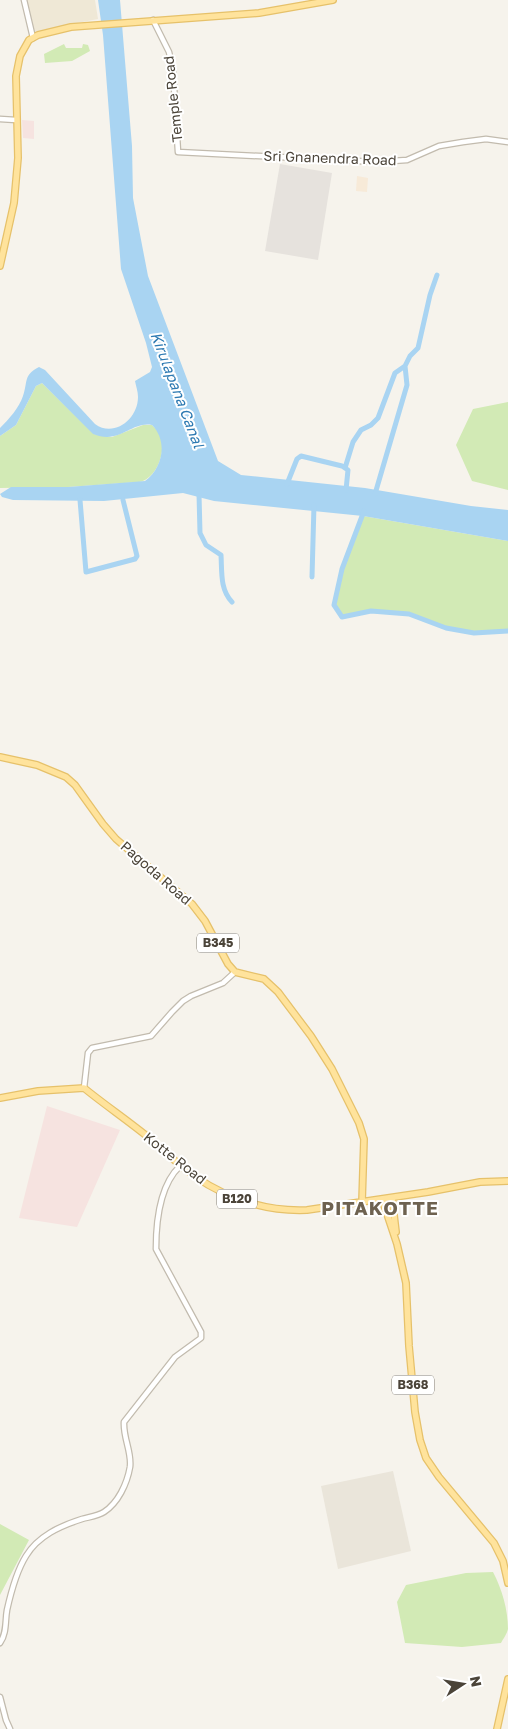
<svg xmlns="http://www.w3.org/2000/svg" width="508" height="1729" font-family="'Golos Text',sans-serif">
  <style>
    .residential { fill: #eae5da }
    .commercial { fill: #f7ead8 }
    .industrial { fill: #e6e2dd }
    .education { fill: #efe8d6 }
    .medical { fill: #f6e3e0 }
    .green { fill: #d2eab5 }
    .water { fill: #a9d4f2 }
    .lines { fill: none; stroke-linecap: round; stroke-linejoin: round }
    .canal { stroke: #a9d4f2; stroke-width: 5 }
    .tertiary-casing { stroke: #c2bbae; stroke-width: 7 }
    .primary-casing { stroke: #e6c16a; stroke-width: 8 }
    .tertiary { stroke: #fff; stroke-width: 4.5 }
    .primary { stroke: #ffe39c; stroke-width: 5.5 }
    .labels { text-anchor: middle; stroke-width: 4; stroke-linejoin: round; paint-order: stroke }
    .shield { fill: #fff; stroke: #817c74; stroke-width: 1 }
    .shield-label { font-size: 12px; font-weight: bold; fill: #4b4439 }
    .street-label { font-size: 14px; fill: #4b4439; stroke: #fff }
    .water-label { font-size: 15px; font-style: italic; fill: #2e7ab2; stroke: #fff }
    .district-label { font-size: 19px; font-weight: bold; letter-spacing: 1px; fill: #6e6250; stroke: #fff }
  </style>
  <rect width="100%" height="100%" fill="#f6f3ec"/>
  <!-- residential -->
  <path class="residential" d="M 393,1471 L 411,1551 L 338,1569 L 321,1486 Z"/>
  <!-- commercial -->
  <path class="commercial" d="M 357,176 L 368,178 L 367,192 L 356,191 Z"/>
  <!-- industrial -->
  <path class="industrial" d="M 280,164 L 332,173 L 318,260 L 265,251 Z"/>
  <!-- education -->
  <path class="education" d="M 27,0 L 95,0 L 98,19 L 57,27 L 35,34 Z"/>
  <!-- medical -->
  <path class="medical" d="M 22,120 L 34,121 L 34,139 L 23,138 Z
    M 47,1106 L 120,1130 L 77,1227 L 19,1218 Z"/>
  <!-- green -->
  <path class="green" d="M 64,44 L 66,48 L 82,48 L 83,44 L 88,45 L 90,51 L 72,61 L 45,63 L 44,54 Z
    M 42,383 L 94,434 L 112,437 L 143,425 L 152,425 C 156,429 160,432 161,437 C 166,453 156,479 139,482 L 68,487 L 0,488 L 0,436 L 16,425 L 36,386 Z
    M 508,402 L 508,490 L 472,481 L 456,445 L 473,409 Z
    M 363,516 L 508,541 L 508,631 L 474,633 L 446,628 L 409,614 L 371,611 L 342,617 L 334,605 L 342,569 Z
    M 0,1524 L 29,1540 L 0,1595 Z
    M 493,1572 C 502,1589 508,1610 508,1629 C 507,1634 503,1639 501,1643 L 462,1647 L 405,1643 L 397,1602 L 406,1585 L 466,1573 Z"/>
  <!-- water -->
  <path class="water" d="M 98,0 L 120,0 L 132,146 L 133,198 L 148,276 L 218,461 L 241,475 L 365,488 L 471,506 L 508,510 L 508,541 L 363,516 L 214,501 L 183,493 L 104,501 L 13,500 L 2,497 L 0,494 L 11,487 L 68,487 L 145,481 C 163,468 168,441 152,425 C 131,421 120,445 93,434 L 42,383 L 36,386 L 16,425 L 0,436 L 0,428 C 9,419 19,408 23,396 C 28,382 23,375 39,367 L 45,370 L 95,424 C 114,438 138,419 138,397 C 138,392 136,386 135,381 L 150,372 L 152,367 L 146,343 L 121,269 L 103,35 Z"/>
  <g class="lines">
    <!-- canal -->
    <path class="canal" d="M 345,468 L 353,442 L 361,430 L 371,425 L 378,418 L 395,373 L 405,366
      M 287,484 L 297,459 L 301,456 L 342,466 L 348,470 L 346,490
      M 199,494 L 200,533 L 206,545 L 221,555 C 222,572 220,590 232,602
      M 375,494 L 407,385 L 405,366 L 410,356 L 418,348 L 430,295 L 437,275
      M 80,500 L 86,572 L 135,559 L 137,556 L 123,500
      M 364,511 L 342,569 L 334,605 L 342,617 L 371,611 L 409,614 L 446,628 L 474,633 L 508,631
      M 312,577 L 314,505"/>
    <!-- tertiary casing -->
    <g class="tertiary-casing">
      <path id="tertiary" d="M 24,0 L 33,38
        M 153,20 L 169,52 L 173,70 L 178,152 L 377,162 L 407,160 L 439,146 L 463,142 L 486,139 L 508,142
        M 0,119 L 16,120
        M 84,1088 L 88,1053 L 92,1048 L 151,1036 L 172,1012 L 183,1001 L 191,996 L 223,983 L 235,972
        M 0,1643 C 7,1633 5,1621 7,1610 C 11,1592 16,1572 26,1556 C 38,1536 60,1526 82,1519 C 89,1517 98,1516 104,1512 C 118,1503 127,1484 130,1467 C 132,1452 123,1438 124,1422 L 175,1357 L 201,1338 L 201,1332 L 156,1249 C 156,1222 160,1185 180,1166
        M 0,1697 L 6,1720 L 10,1729"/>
    </g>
    <!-- primary casing -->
    <g class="primary-casing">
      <path id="primary" d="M 0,266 L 14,203 L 18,158 L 16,76 L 20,56 L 29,40 L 38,35 L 71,27 L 259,13 L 333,0
        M 0,757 L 37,765 L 66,777 L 75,785 L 103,824 L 116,839 L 192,904 L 205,921 L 228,964 L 235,972 L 264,979 L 278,992 L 311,1036 L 332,1069 L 359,1123 L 364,1139 L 362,1202
        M 0,1098 L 38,1091 L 84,1088 C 105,1105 127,1120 148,1137 C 159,1146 169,1156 180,1165 C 216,1195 260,1212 307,1210 L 428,1192 L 480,1182 L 508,1181
        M 392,1198 L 396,1232
        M 382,1199 L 397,1244 L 406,1283 L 409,1346 L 415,1412 L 420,1440 L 426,1458 L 439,1477 L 494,1543 L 503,1561 L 508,1583
        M 497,1729 L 508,1679"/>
    </g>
    <!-- tertiary -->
    <use href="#tertiary" class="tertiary"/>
    <!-- primary -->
    <use href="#primary" class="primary"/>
  </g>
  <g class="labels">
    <!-- shield labels -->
    <g class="shield">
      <rect x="197" y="933.5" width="42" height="19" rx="4"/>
      <rect x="217" y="1189.5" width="40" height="19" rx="4"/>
      <rect x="392" y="1375.5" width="42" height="19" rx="4"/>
    </g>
    <g class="shield-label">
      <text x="218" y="947">B345</text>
      <text x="237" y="1203">B120</text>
      <text x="413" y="1389">B368</text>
    </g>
    <!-- street labels -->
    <g class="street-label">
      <text transform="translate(173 99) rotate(-96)" y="5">Temple Road</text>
      <text transform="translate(330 158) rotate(2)" y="5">Sri Gnanendra Road</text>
      <text transform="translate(156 873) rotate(41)" y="5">Pagoda Road</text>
      <text transform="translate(175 1158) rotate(38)" y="5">Kotte Road</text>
    </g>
    <!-- water labels -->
    <g class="water-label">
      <text transform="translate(177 390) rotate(69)" y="5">Kirulapana Canal</text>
    </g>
    <!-- district labels -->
    <g class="district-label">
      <text x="380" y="1215">PITAKOTTE</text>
    </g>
  </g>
  <!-- north arrow -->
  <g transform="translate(463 1684) rotate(78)" stroke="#ffffff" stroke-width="4" paint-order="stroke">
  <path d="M0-4L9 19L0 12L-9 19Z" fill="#4b4439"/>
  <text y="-8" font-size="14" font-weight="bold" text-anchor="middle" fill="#4b4439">N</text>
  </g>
</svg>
